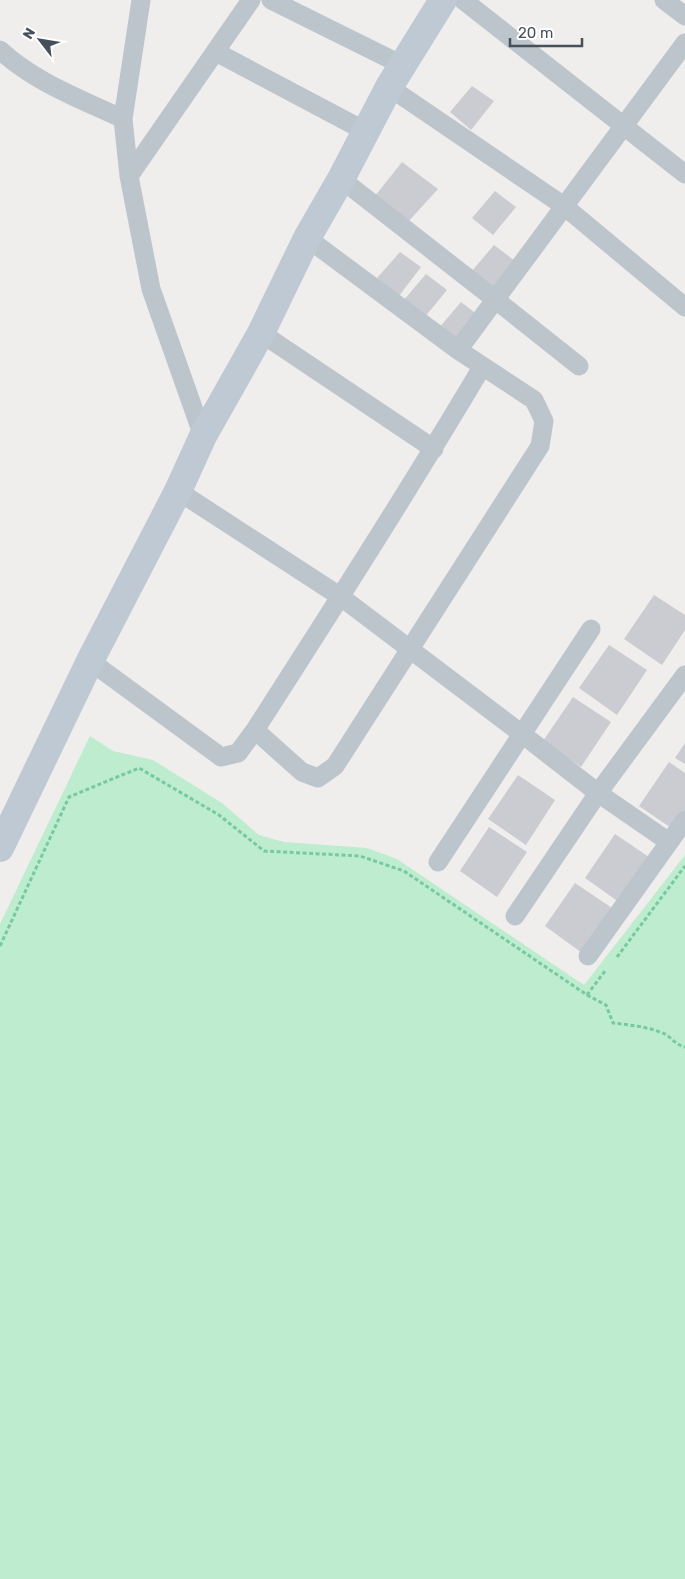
<svg xmlns="http://www.w3.org/2000/svg" width="685" height="1579" font-family="Rubik,sans-serif">
  <style>
    .green { fill: #bdeccf }
    .building { fill: #caccd2 }
    .lines { fill: none; stroke-linecap: round; stroke-linejoin: round }
    .path { stroke: #76c9a0; stroke-width: 3; stroke-dasharray: 4 2.5; stroke-linecap: butt }
    .street { stroke: #bcc5cc; stroke-width: 19 }
    .secondary { stroke: #bec9d4; stroke-width: 28 }
  </style>
  <rect width="100%" height="100%" fill="#f0eded"/>
  <!-- green -->
  <path class="green" d="M 90,736 L 113,751 L 153,760 L 222,803 L 259,835 L 284,842 L 367,848 L 397,859 L 584,985 L 685,855 L 685,1579 L 0,1579 L 0,924 Z"/>
  <!-- building -->
  <path class="building" d="M 472,86 L 494,101 L 471,130 L 450,112 Z
    M 402,162 L 438,189 L 407,223 L 375,196 Z
    M 495,191 L 516,207 L 493,235 L 472,218 Z
    M 494,245 L 515,261 L 493,290 L 471,272 Z
    M 400,252 L 421,267 L 399,296 L 377,278 Z
    M 426,274 L 447,290 L 424,318 L 403,301 Z
    M 461,302 L 482,318 L 459,346 L 438,329 Z
    M 654,595 L 685,615 L 685,630 L 662,665 L 624,639 Z
    M 609,645 L 647,670 L 617,715 L 579,688 Z
    M 573,697 L 611,722 L 581,767 L 543,741 Z
    M 685,743 L 685,764 L 675,758 Z
    M 669,762 L 685,773 L 685,819 L 677,832 L 639,806 Z
    M 518,775 L 555,800 L 526,845 L 488,819 Z
    M 489,827 L 527,852 L 497,897 L 460,871 Z
    M 615,834 L 652,859 L 623,905 L 585,878 Z
    M 575,883 L 612,908 L 582,953 L 545,926 Z"/>
  <g class="lines">
    <!-- path -->
    <path class="path" d="M 0,946 L 69,797 L 139,768 L 219,815 L 264,851 L 360,856 L 404,871 L 587,995 L 605,971
      M 617,957 L 685,866
      M 587,995 L 606,1005 L 613,1023 C 630,1025 650,1027 665,1034 C 672,1038 676,1045 685,1047"/>
    <!-- street -->
    <path class="street" d="M 141,0 L 123,119 L 129,176 L 151,289 L 203,436
      M 271,0 L 402,65
      M 463,0 L 685,174
      M 664,0 L 685,16
      M 0,50 C 34,82 81,99 123,119
      M 216,52 L 365,131
      M 389,87 L 564,206 L 685,307
      M 129,176 L 251,0
      M 341,179 L 496,300 L 579,366
      M 261,333 L 434,449
      M 458,350 L 685,43
      M 178,491 L 341,597 L 522,734 L 598,793 L 669,842
      M 90,661 L 221,757 L 238,753 L 255,730 L 302,772 L 318,778 L 335,766 L 540,446 L 544,421 L 534,400 L 458,350 L 307,238
      M 255,730 C 332,610 409,490 482,367
      M 438,862 L 591,629
      M 515,916 L 598,793 L 685,675
      M 588,956 L 685,820"/>
    <!-- secondary -->
    <path class="secondary" d="M 0,848 L 90,661 L 178,491 L 203,436 L 261,333 L 307,238 L 341,179 L 389,87 L 443,0"/>
  </g>
  <!-- north arrow -->
  <g transform="translate(40 40) rotate(301)" stroke="#ffffff" stroke-width="4" paint-order="stroke">
  <path d="M0-4L9 19L0 12L-9 19Z" fill="#46505a"/>
  <text y="-8" font-size="14" font-weight="bold" text-anchor="middle" fill="#46505a">N</text>
  </g>
  <!-- scale -->
  <path d="M510 38v8h72v-8" fill="none" stroke="#46505a" stroke-width="2.5"/>
  <text x="518" y="38" font-size="15" fill="#46505a" stroke="#ffffff" stroke-width="4" paint-order="stroke">20 m</text>
</svg>
